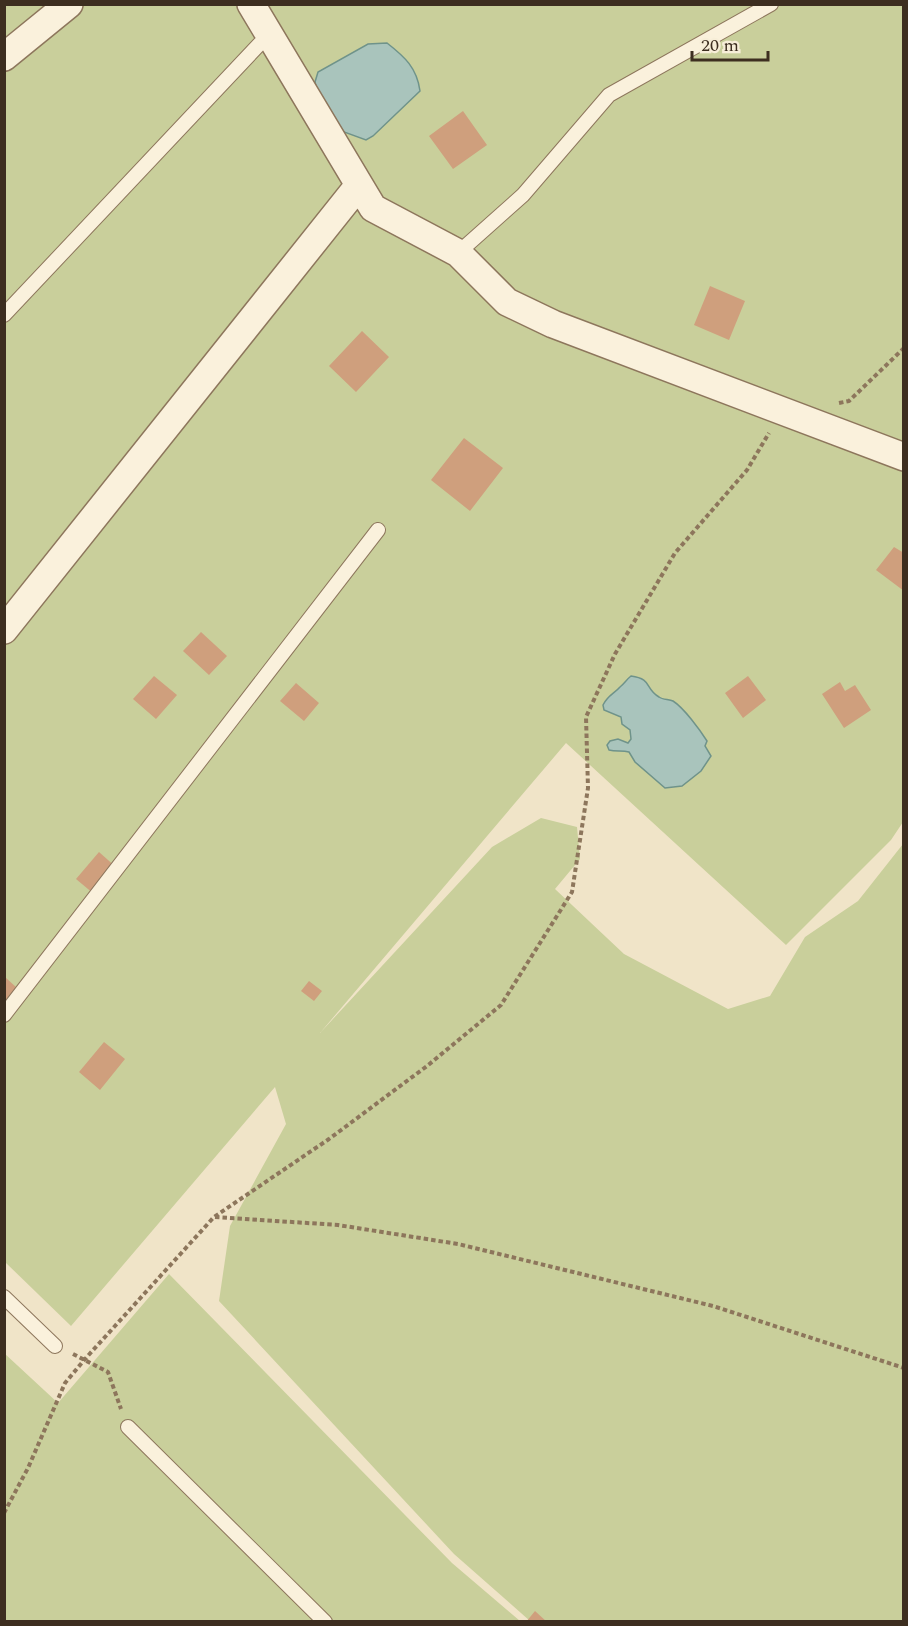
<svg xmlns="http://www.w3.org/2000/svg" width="908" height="1626" font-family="Spectral,serif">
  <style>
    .green { fill: #c9cf9b }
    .water { fill: #a9c4bc; stroke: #6f938a; stroke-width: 1.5 }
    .building { fill: #cf9f7d }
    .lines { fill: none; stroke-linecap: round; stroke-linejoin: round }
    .lane-casing { stroke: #8d765c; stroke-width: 16 }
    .street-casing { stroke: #8d765c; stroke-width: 30 }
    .path { stroke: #8d765c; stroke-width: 4; stroke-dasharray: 4.5 3; stroke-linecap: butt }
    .lane { stroke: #faf1dc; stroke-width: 14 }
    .street { stroke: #faf1dc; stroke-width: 27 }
  </style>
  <rect width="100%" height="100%" fill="#f0e4c8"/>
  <!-- green -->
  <path class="green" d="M 4,5 L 903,5 L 903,822 L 891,840 L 786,945 L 566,743 L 320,1033 L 492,847 L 541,818 L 577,827 L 580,859 L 555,889 L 624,954 L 728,1009 L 770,996 L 805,937 L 858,901 L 903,844 L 903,1621 L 530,1621 L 454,1554 L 219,1301 L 230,1226 L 286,1124 L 275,1087 L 71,1326 L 5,1262 Z
    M 169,1274 L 452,1563 L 520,1621 L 5,1621 L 4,1353 L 58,1403 Z"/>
  <!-- water -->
  <path class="water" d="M 387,43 C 405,57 417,68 420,91 L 373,136 L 366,140 L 344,132 L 318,95 L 315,82 L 318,72 L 368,44 Z
    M 631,676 C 653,679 644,688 659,697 C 663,700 669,699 673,701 C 684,708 700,730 707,741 L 705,746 L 711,756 L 701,771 L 682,786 L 665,788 L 635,762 L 629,752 C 622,750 616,752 609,750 L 607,745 L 610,741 L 618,739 L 628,743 L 631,739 L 630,730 L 622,724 L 621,717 L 604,710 L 603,705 C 608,695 614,694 620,687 C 624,684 627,679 631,676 Z"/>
  <!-- building -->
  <path class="building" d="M 463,111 L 487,145 L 453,169 L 429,136 Z
    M 710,286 L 745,301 L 729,340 L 694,325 Z
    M 362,331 L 389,357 L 356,392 L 329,366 Z
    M 464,438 L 503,468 L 470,511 L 431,480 Z
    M 894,547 L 904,553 L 904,591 L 876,570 Z
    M 201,632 L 227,656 L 209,675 L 183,651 Z
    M 154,676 L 177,695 L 156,719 L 133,699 Z
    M 748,676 L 766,700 L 743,718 L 725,693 Z
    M 840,682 L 845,691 L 855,685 L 871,710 L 844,728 L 822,694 Z
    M 296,683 L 319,703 L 304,721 L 280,701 Z
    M 99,852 L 117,868 L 94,894 L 76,879 Z
    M 5,977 L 17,988 L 5,1002 Z
    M 309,981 L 322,991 L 314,1001 L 301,991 Z
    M 104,1042 L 125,1059 L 100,1090 L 79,1072 Z
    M 535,1611 L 547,1622 L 526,1622 Z"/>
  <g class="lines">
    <!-- lane casing -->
    <g class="lane-casing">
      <path id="lane" d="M 458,253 L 523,195 L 609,95 L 771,4
        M 4,315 L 269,34
        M 4,1015 L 378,530
        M 4,1297 L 55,1346
        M 128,1427 L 325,1622"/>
    </g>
    <!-- street casing -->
    <g class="street-casing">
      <path id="street" d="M 251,4 L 373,208 L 458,253 L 507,302 L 553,324 L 904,457
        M 4,57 L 69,4
        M 4,630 L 359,185"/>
    </g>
    <!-- path -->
    <path class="path" d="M 839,403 L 849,401 L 904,348
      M 215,1217 L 338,1225 L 458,1244 L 713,1306 L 904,1368
      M 73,1354 L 108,1372 L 121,1409
      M 4,1513 L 28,1468 L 65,1383 L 85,1359 L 214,1217 L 329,1139 L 427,1066 L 501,1005 L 572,892 L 588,788 L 586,717 L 615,654 L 675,553 L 747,470 L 769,433"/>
    <!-- lane -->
    <use href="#lane" class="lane"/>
    <!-- street -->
    <use href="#street" class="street"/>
  </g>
  <!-- border -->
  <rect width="908" height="1626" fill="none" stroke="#3d2e20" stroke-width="12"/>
  <!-- scale -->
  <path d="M692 51v9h76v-9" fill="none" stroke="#3d2e20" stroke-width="3"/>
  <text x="701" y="51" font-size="18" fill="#3d2e20" stroke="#f7eed8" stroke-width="4.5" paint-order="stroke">20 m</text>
</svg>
